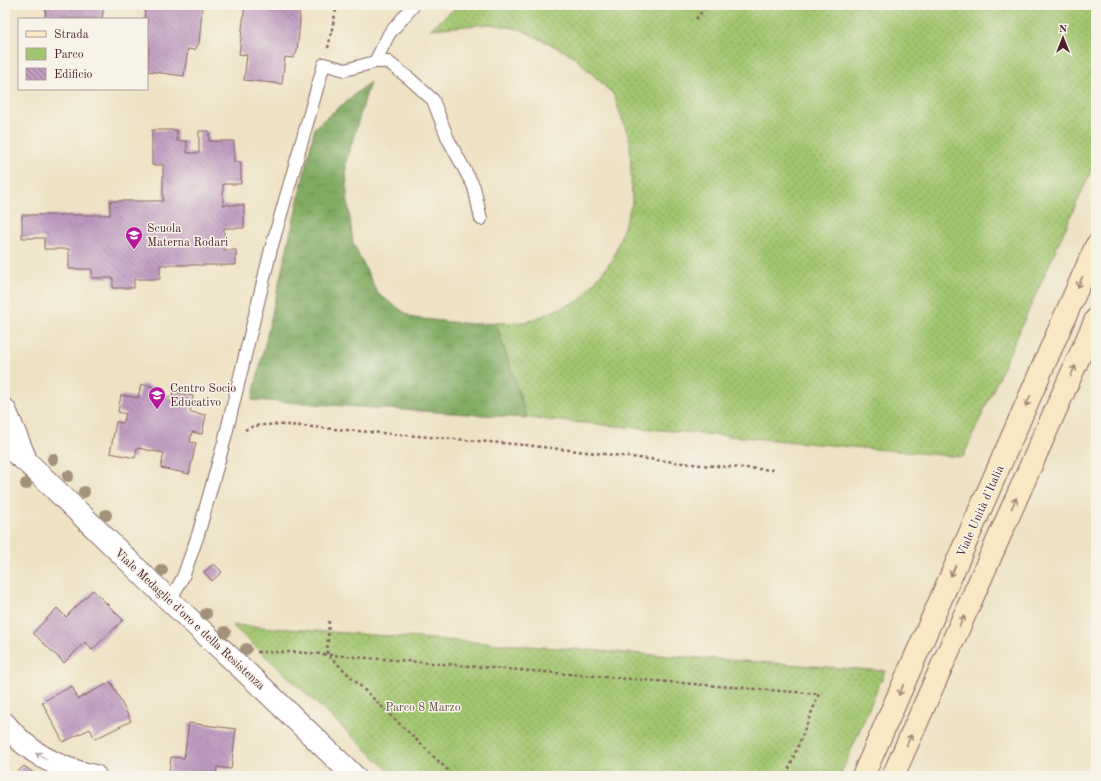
<svg xmlns="http://www.w3.org/2000/svg" width="1101" height="781" font-family="'Old Standard TT',serif">
  <style>
    .green { fill: url(#green-dots); stroke: #76724e }
    .forest { fill: url(#forest-crowns); stroke: #666546 }
    .building { fill: url(#building-back-hatch) }
    .lines { fill: none; stroke-linecap: round; stroke-linejoin: round }
    .service-casing { stroke: #836361; stroke-width: 14 }
    .minor-casing { stroke: #836361; stroke-width: 24 }
    .tertiary-casing { stroke: #836361; stroke-width: 24 }
    .secondary-casing { stroke: #836361; stroke-width: 24 }
    .path { stroke: #836361; stroke-width: 2.5; stroke-dasharray: 3 3; stroke-linecap: butt }
    .service { stroke: #fff; stroke-width: 12 }
    .minor { stroke: #fff; stroke-width: 22 }
    .tertiary { stroke: #fff; stroke-width: 22 }
    .secondary { stroke: #f8e8c3; stroke-width: 22 }
    .tree { fill: #a2927b }
    .oneway { stroke: #a18477 }
    .oneway2 { stroke: #ae9aa0 }
    .labels { text-anchor: middle; stroke-width: 3; stroke-linejoin: round; paint-order: stroke }
    .poi-label { font-size: 12px; fill: #4a1f2b; stroke: #f7f3e8; text-anchor: start }
    .street-label { font-size: 12px; fill: #4a1f2b; stroke: #f7f3e8 }
    .park-label { font-size: 12px; fill: #645140; stroke: #f7f3e8 }
  </style>
  <defs>
    <pattern id="green-dots" width="8" height="8" patternUnits="userSpaceOnUse"><rect width="8" height="8" fill="#a2c670"/><path d="M2 2h.1M6 6h.1" fill="none" stroke="#86a05c" stroke-width="1.8" stroke-linecap="round"/></pattern>
    <pattern id="forest-crowns" width="20" height="18" patternUnits="userSpaceOnUse"><rect width="20" height="18" fill="#81ab62"/><path d="M2 6a3 3 0 1 1 6 0M12 15a3 3 0 1 1 6 0" fill="none" stroke="#6c8b51"/></pattern>
    <pattern id="building-back-hatch" width="6" height="6" patternUnits="userSpaceOnUse"><rect width="6" height="6" fill="#bd9ac0"/><path d="M-1 5l2 2M0 0l6 6M5-1l2 2" fill="none" stroke="#9c7d9c"/></pattern>
  </defs>
  <rect width="100%" height="100%" fill="#f7f3e8"/>
  <filter id="ink" filterUnits="userSpaceOnUse"><feTurbulence type="fractalNoise" baseFrequency=".025" numOctaves="2"/><feDisplacementMap in="SourceGraphic" scale="8" xChannelSelector="R" yChannelSelector="G"/><feConvolveMatrix kernelMatrix="1 2 1 2 8 2 1 2 1" color-interpolation-filters="sRGB"/></filter>
  <filter id="wash" filterUnits="userSpaceOnUse"><feTurbulence type="fractalNoise" baseFrequency=".012" numOctaves="4" result="noise"/><feDisplacementMap in="SourceGraphic" scale="16" xChannelSelector="R" yChannelSelector="G"/><feGaussianBlur stdDeviation="0.9" result="paint"/><feColorMatrix in="noise" values="0 0 0 0 0 0 0 0 0 0 0 0 0 0 0 0 0 1.4 0 .05"/><feComposite in="paint" operator="in"/></filter>
  <g filter="url(#wash)">
    <rect width="100%" height="100%" fill="#eee2c4"/>
    <!-- green -->
    <path class="green" d="M 464,5 L 1096,5 L 1096,160 L 963,457 L 527,418 L 496,323 L 527,322 L 580,300 L 613,259 L 632,203 L 630,140 L 613,94 L 572,55 L 520,29 L 490,24 L 430,29 L 458,6 Z
      M 232,625 L 885,671 L 840,776 L 395,776 Z"/>
    <!-- forest -->
    <path class="forest" d="M 370,82 L 346,162 L 347,194 L 353,243 L 378,294 L 413,318 L 471,324 L 496,323 L 527,418 L 252,400 L 315,127 Z"/>
    <g id="blocks">
      <!-- building -->
      <path class="building" d="M 46,5 L 104,5 L 102,19 L 45,19 Z
        M 146,5 L 202,5 L 202,11 L 199,43 L 195,50 L 188,49 L 184,76 L 147,71 L 149,47 L 147,46 L 147,19 L 144,19 Z
        M 245,5 L 292,5 L 291,9 L 299,10 L 300,20 L 297,52 L 293,58 L 285,57 L 282,84 L 244,80 L 247,55 L 239,54 Z
        M 152,130 L 177,130 L 177,141 L 187,141 L 187,153 L 199,153 L 199,131 L 209,131 L 209,141 L 234,141 L 234,162 L 241,162 L 241,184 L 223,184 L 223,205 L 244,205 L 244,228 L 224,228 L 224,250 L 236,250 L 236,265 L 160,265 L 160,279 L 134,279 L 134,288 L 113,288 L 113,278 L 92,278 L 92,269 L 69,269 L 69,249 L 44,249 L 44,238 L 22,238 L 22,215 L 110,215 L 110,201 L 163,201 L 163,165 L 152,165 Z
        M 141,384 L 161,389 L 159,395 L 172,398 L 173,392 L 193,396 L 190,412 L 206,415 L 202,434 L 192,432 L 190,442 L 196,443 L 189,474 L 161,468 L 164,453 L 137,448 L 135,458 L 110,453 L 116,422 L 123,423 L 126,414 L 118,412 L 121,395 L 138,398 Z
        M 214,564 L 222,572 L 212,581 L 204,572 Z
        M 93,590 L 123,620 L 92,650 L 85,642 L 64,663 L 33,633 L 57,608 L 66,617 Z
        M 111,682 L 131,721 L 95,739 L 90,729 L 63,742 L 42,702 L 72,686 L 78,699 Z
        M 189,723 L 236,729 L 231,769 L 217,767 L 216,776 L 169,776 L 171,757 L 184,758 Z
        M 24,766 L 38,776 L 13,776 Z"/>
    </g>
  </g>
  <g filter="url(#ink)">
    <use href="#blocks" fill-opacity="0" stroke="#836361" stroke-width="1"/>
    <g class="lines">
      <!-- service casing -->
      <g class="service-casing">
        <path id="service" d="M 375,62 L 388,62 L 410,79 L 433,100 L 448,139 L 474,187 L 481,219
          M 170,601 L 183,577 L 198,535 L 224,442 L 271,249 L 324,64 L 345,70 L 375,62 L 389,34 L 414,5"/>
      </g>
      <!-- minor casing -->
      <g class="minor-casing">
        <path id="minor" d="M 5,724 C 28,753 59,769 95,776"/>
      </g>
      <!-- tertiary casing -->
      <g class="tertiary-casing">
        <path id="tertiary" d="M 5,410 L 26,460
          M 5,445 L 27,462 L 170,601 L 266,691 L 354,776"/>
      </g>
      <!-- secondary casing -->
      <g class="secondary-casing">
        <path id="secondary" d="M 863,776 L 1096,246
          M 893,776 L 1096,319"/>
      </g>
      <!-- path -->
      <path class="path" d="M 696,19 L 707,5
        M 328,48 L 337,5
        M 245,430 C 256,423 275,425 288,425 L 525,445 L 701,465 L 774,470
        M 329,621 L 327,654 L 454,776
        M 257,652 L 294,652 L 819,694 L 786,776"/>
      <!-- service -->
      <use href="#service" class="service"/>
      <!-- minor -->
      <use href="#minor" class="minor"/>
      <!-- tertiary -->
      <use href="#tertiary" class="tertiary"/>
      <!-- secondary -->
      <use href="#secondary" class="secondary"/>
    </g>
    <!-- trees -->
    <g class="tree">
      <circle cx="53" cy="459" r="6"/>
      <circle cx="68" cy="476" r="6"/>
      <circle cx="26" cy="484" r="6"/>
      <circle cx="84" cy="492" r="6"/>
      <circle cx="106" cy="515" r="6"/>
      <circle cx="162" cy="570" r="6"/>
      <circle cx="206" cy="614" r="6"/>
      <circle cx="225" cy="632" r="6"/>
      <circle cx="246" cy="649" r="6"/>
    </g>
    <!-- one-way arrows -->
    <defs><path id="oneway-shaft" d="M-6 0H5M1.5-3L5.5 0L1.5 3" fill="none" stroke-width="1.6" stroke-linecap="round" stroke-linejoin="round"/></defs>
    <g class="oneway">
      <use href="#oneway-shaft" transform="translate(1080 282) rotate(114)"/>
      <use href="#oneway-shaft" transform="translate(1073 371) rotate(-66)"/>
      <use href="#oneway-shaft" transform="translate(1028 401) rotate(114)"/>
      <use href="#oneway-shaft" transform="translate(1014 503) rotate(-66)"/>
      <use href="#oneway-shaft" transform="translate(953 571) rotate(114)"/>
      <use href="#oneway-shaft" transform="translate(962 621) rotate(-66)"/>
      <use href="#oneway-shaft" transform="translate(901 690) rotate(114)"/>
      <use href="#oneway-shaft" transform="translate(909 740) rotate(-66)"/>
    </g>
    <use class="oneway2" href="#oneway-shaft" transform="translate(41 756) rotate(-149)"/>
  </g>
  <!-- icons -->
  <defs>
    <g id="school-pin" transform="scale(0.9)"><path d="M0 17L-7.5 6A9.5 9.5 0 1 1 7.5 6Z" fill="#b5179e" stroke="#f7f3e8"/><path d="M0-5L7-2L0 1L-7-2ZM-4 1L0 2.5L4 1V4Q0 6-4 4Z" fill="#fff"/></g>
  </defs>
  <g fill-rule="evenodd">
    <use href="#school-pin" x="134" y="235"/>
    <use href="#school-pin" x="157" y="395"/>
  </g>
  <g class="labels">
    <!-- poi labels -->
    <g class="poi-label">
      <text x="147" y="232">Scuola<tspan x="147" dy="14">Materna Rodari</tspan></text>
      <text x="170" y="392">Centro Socio<tspan x="170" dy="14">Educativo</tspan></text>
    </g>
    <!-- street labels -->
    <g class="street-label">
      <text transform="translate(980 511) rotate(-66)" y="4">Viale Unità d'Italia</text>
      <text transform="translate(190 619) rotate(43)" y="4">Viale Medaglie d'oro e della Resistenza</text>
    </g>
    <!-- park labels -->
    <g class="park-label">
      <text x="423" y="711">Parco 8 Marzo</text>
    </g>
  </g>
  <!-- margin -->
  <rect width="1101" height="781" fill="none" stroke="#f7f3e8" stroke-width="20"/>
  <!-- legend -->
  <rect x="18" y="18" width="130" height="72" fill="#f7f3e8" stroke="#b29e9c"/>
  <rect x="26" y="31" width="20" height="6" fill="#f8e8c3" stroke="#b29e9c"/>
  <text x="54" y="38" font-size="12" fill="#4a1f2b">Strada</text>
  <rect x="26" y="48" width="20" height="12" fill="#a2c670" stroke="#b29e9c"/>
  <text x="54" y="58" font-size="12" fill="#4a1f2b">Parco</text>
  <rect x="26" y="68" width="20" height="12" fill="url(#building-back-hatch)" stroke="#b29e9c"/>
  <text x="54" y="78" font-size="12" fill="#4a1f2b">Edificio</text>
  <!-- north arrow -->
  <g transform="translate(1063 38)" stroke="#f7f3e8" stroke-width="3" paint-order="stroke">
  <path d="M0-3L7 15L0 10L-7 15Z" fill="#4a1f2b"/>
  <text y="-6" font-size="11" font-weight="bold" text-anchor="middle" fill="#4a1f2b">N</text>
  </g>
</svg>
